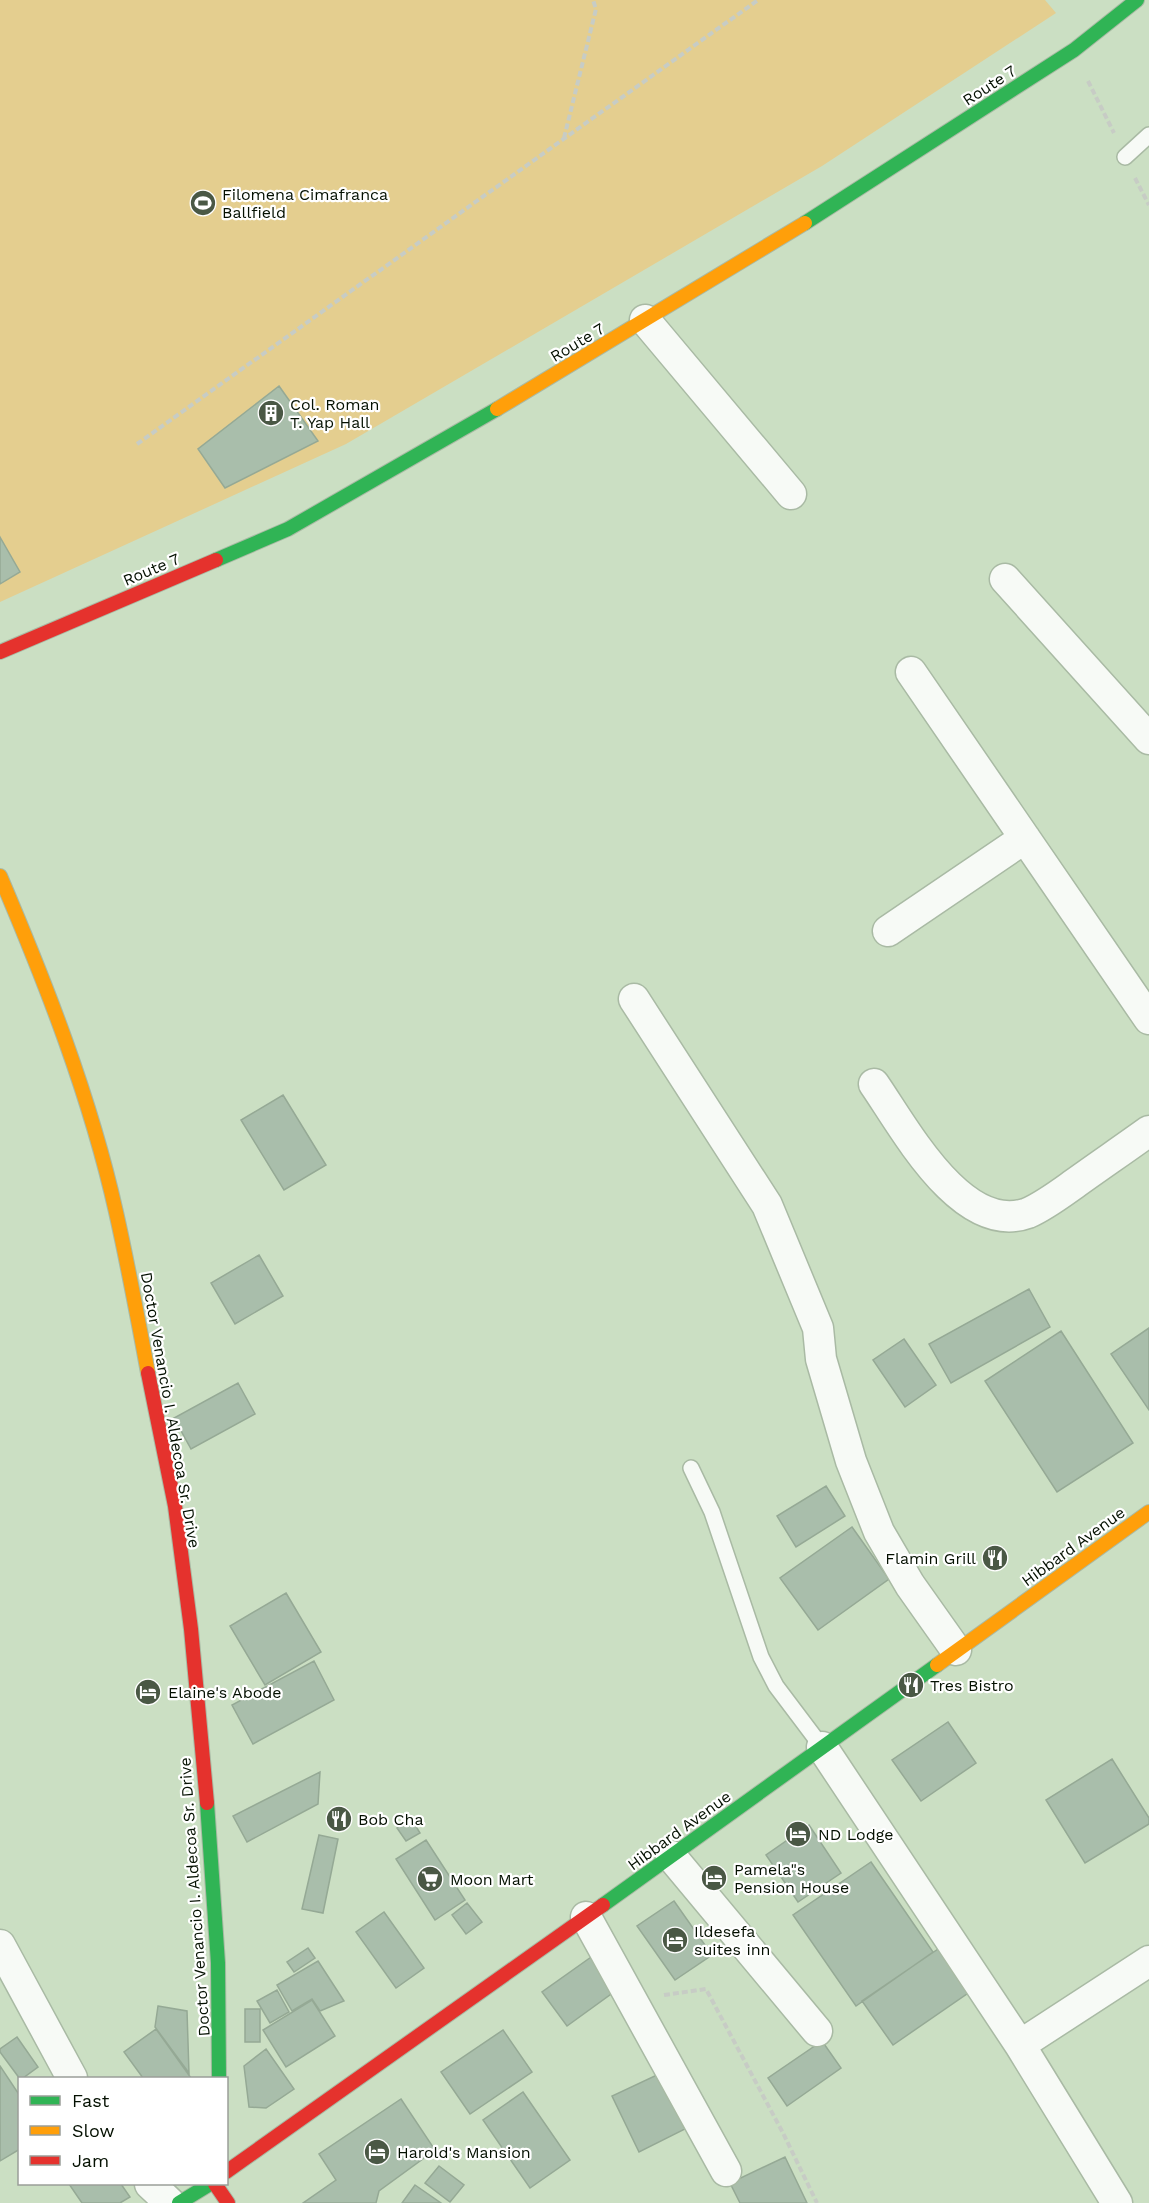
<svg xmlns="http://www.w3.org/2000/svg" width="1149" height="2203" font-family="'Work Sans',sans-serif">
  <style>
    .green { fill: #e4ce8f }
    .building { fill: #a9beab; stroke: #95a995; stroke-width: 1.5 }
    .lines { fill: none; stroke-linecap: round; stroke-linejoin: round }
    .lane-casing { stroke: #a9baa4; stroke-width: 18 }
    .street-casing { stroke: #a9baa4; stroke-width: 33 }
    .fast-casing { stroke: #a9baa4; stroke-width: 16 }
    .slow-casing { stroke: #a9baa4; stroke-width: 16 }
    .jam-casing { stroke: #a9baa4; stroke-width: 16 }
    .path { stroke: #c7ccc5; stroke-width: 4; stroke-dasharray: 6 3; stroke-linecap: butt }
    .lane { stroke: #f7faf6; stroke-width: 15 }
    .street { stroke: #f7faf6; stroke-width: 30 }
    .fast { stroke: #30b455; stroke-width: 14 }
    .slow { stroke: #ff9f0a; stroke-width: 14 }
    .jam { stroke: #e5322d; stroke-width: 14 }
    .labels { text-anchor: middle; stroke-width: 4.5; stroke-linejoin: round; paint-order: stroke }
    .street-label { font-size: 16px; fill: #041001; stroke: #fff }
    .poi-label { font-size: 16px; fill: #041001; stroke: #fff; text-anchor: start }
  </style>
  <rect width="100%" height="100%" fill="#cbdfc3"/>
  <!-- green -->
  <path class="green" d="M 0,0 L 1045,0 L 1056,13 L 822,166 L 346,444 L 0,602 Z"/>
  <!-- building -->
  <path class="building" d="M 279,386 L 318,441 L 225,488 L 198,449 Z
    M 0,537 L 20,572 L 0,584 Z
    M 283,1095 L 326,1165 L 284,1190 L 241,1120 Z
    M 259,1255 L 283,1296 L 235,1324 L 211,1283 Z
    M 1029,1289 L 1050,1327 L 951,1383 L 929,1344 Z
    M 1149,1328 L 1149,1410 L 1111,1354 Z
    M 1061,1331 L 1133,1443 L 1057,1492 L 985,1381 Z
    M 904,1339 L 936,1385 L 905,1407 L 873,1360 Z
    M 238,1383 L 255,1414 L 191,1449 L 174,1418 Z
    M 826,1486 L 845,1516 L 796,1547 L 777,1516 Z
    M 852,1527 L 889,1579 L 818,1630 L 780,1578 Z
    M 286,1593 L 321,1652 L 265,1685 L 230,1626 Z
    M 314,1661 L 334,1700 L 253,1744 L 232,1705 Z
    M 948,1722 L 976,1763 L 921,1801 L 892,1760 Z
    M 1112,1759 L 1149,1818 L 1149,1824 L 1085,1863 L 1046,1800 Z
    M 320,1772 L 318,1804 L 247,1842 L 233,1816 Z
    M 412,1820 L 420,1833 L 406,1841 L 397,1828 Z
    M 809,1825 L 841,1873 L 798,1902 L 766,1855 Z
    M 319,1835 L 338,1839 L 323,1913 L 302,1909 Z
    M 426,1840 L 465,1900 L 435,1920 L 396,1859 Z
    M 871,1862 L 933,1952 L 856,2006 L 793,1915 Z
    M 674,1901 L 712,1955 L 675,1980 L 637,1926 Z
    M 467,1903 L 482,1922 L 466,1934 L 452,1915 Z
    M 384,1912 L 424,1968 L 396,1988 L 356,1932 Z
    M 944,1945 L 974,1989 L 893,2045 L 862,2001 Z
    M 308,1948 L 315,1958 L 294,1972 L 287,1962 Z
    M 594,1955 L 618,1989 L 567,2026 L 542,1992 Z
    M 318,1961 L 344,2001 L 320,2011 L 312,1999 L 292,2011 L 277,1985 Z
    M 277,1990 L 289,2012 L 270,2023 L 257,2001 Z
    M 312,2000 L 335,2036 L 286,2067 L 263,2030 Z
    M 158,2006 L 187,2011 L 189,2073 L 155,2027 Z
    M 245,2009 L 260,2009 L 260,2042 L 245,2042 Z
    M 156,2029 L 191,2078 L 143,2078 L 124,2052 Z
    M 503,2030 L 532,2072 L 470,2114 L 441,2072 Z
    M 17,2037 L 38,2067 L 23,2078 L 20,2079 L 0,2052 L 0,2049 Z
    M 822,2041 L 841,2068 L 787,2106 L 768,2078 Z
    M 266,2049 L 294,2089 L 266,2108 L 249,2107 L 244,2066 Z
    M 0,2066 L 20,2096 L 20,2149 L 0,2161 Z
    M 659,2074 L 685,2129 L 639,2152 L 612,2096 Z
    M 523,2092 L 570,2160 L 530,2188 L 483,2120 Z
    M 401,2099 L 435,2150 L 379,2191 L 376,2203 L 303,2203 L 336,2180 L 319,2154 Z
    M 785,2157 L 807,2203 L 740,2203 L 730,2183 Z
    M 439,2166 L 464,2185 L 450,2202 L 425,2183 Z
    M 69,2184 L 121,2184 L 130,2197 L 120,2203 L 82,2203 Z
    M 415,2185 L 441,2203 L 402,2203 Z"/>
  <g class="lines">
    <!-- lane casing -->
    <g class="lane-casing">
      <path id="lane" d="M 1125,157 L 1149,135
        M 691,1468 L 712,1512 L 761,1657 L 776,1686 L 822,1747"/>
    </g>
    <!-- street casing -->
    <g class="street-casing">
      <path id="street" d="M 645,320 L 791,494
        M 1005,579 L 1149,739
        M 911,672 L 1149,1019
        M 888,931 L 1025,838
        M 634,999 L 767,1205 L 818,1328 L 821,1359 L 851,1461 L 879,1532 L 910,1585 L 956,1650
        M 874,1084 C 904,1127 962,1237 1028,1213 C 1044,1206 1060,1194 1074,1184 C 1099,1166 1124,1149 1149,1131
        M 822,1747 L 1020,2045 L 1117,2203
        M 671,1856 L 817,2031
        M 586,1917 L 726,2171
        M 0,1945 L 72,2078
        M 1020,2045 L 1149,1961
        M 150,2184 L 170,2203"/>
    </g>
    <!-- fast casing -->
    <g class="fast-casing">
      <path id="fast" d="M 805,223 L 1074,50 L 1137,0
        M 216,560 L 288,529 L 497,409
        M 207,1803 L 218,1963 L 219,2078
        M 603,1905 L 937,1665
        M 179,2203 L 210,2184"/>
    </g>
    <!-- slow casing -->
    <g class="slow-casing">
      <path id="slow" d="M 497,409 L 805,223
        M 0,876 C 46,984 90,1096 116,1212 C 128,1265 138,1319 148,1373
        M 937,1665 L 1149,1512"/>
    </g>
    <!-- jam casing -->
    <g class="jam-casing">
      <path id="jam" d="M 0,652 L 216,560
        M 148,1373 L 175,1506 L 191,1629 L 207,1803
        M 226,2172 L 603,1905
        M 215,2184 L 228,2203"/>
    </g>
    <!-- path -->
    <path class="path" d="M 1088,81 L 1114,133
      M 564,138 L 596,9 L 593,0
      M 1135,178 L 1149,205
      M 137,444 L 758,0
      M 664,1995 L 706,1989 L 783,2133 L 817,2203"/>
    <!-- lane -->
    <use href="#lane" class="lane"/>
    <!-- street -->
    <use href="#street" class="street"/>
    <!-- fast -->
    <use href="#fast" class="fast"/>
    <!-- slow -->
    <use href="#slow" class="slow"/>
    <!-- jam -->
    <use href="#jam" class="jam"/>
  </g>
  <!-- icons -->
  <defs>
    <g id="stadium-disc" transform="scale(1.35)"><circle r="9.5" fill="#4a5845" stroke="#fff"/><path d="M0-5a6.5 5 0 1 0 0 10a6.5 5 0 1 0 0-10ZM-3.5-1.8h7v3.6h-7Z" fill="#fff"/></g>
    <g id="building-disc" transform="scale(1.35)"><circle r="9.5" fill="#4a5845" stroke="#fff"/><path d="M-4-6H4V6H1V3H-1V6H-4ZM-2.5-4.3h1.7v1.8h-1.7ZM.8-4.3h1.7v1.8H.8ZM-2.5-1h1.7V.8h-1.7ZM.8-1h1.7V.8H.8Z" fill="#fff"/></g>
    <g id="restaurant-disc" transform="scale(1.35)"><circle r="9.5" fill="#4a5845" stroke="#fff"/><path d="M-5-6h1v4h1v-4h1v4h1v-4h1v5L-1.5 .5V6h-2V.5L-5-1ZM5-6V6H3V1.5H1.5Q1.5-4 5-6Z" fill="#fff"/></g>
    <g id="hotel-disc" transform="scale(1.35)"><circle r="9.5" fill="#4a5845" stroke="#fff"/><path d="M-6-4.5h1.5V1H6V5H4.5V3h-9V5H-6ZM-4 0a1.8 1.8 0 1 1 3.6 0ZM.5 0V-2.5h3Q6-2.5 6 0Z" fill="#fff"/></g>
    <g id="supermarket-disc" transform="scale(1.35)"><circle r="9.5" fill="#4a5845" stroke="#fff"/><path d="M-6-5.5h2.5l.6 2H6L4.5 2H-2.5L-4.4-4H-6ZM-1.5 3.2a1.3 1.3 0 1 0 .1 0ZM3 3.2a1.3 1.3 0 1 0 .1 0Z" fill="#fff"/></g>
  </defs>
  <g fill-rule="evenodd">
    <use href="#stadium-disc" x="203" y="203"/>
    <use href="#building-disc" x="271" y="413"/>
    <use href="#restaurant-disc" x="995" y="1558"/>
    <use href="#restaurant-disc" x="911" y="1685"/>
    <use href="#hotel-disc" x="148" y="1692"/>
    <use href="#restaurant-disc" x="339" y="1819"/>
    <use href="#hotel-disc" x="798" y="1834"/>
    <use href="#hotel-disc" x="714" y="1878"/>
    <use href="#supermarket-disc" x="430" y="1879"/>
    <use href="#hotel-disc" x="675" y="1940"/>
    <use href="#hotel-disc" x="377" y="2152"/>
  </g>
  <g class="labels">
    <!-- street labels -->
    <g class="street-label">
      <text transform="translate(989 85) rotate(-33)" y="6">Route 7</text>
      <text transform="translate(577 342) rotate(-31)" y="6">Route 7</text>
      <text transform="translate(151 569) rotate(-23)" y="6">Route 7</text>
      <text transform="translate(171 1410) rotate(80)" y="6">Doctor Venancio I. Aldecoa Sr. Drive</text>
      <text transform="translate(1073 1546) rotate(-36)" y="6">Hibbard Avenue</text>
      <text transform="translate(679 1830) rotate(-36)" y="6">Hibbard Avenue</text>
      <text transform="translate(194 1897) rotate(-94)" y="6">Doctor Venancio I. Aldecoa Sr. Drive</text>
    </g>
    <!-- poi labels -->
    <g class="poi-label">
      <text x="222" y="200">Filomena Cimafranca<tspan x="222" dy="18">Ballfield</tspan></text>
      <text x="290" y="410">Col. Roman<tspan x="290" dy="18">T. Yap Hall</tspan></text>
      <text x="976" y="1564" text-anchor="end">Flamin Grill</text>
      <text x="930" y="1691">Tres Bistro</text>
      <text x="168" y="1698">Elaine's Abode</text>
      <text x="358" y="1825">Bob Cha</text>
      <text x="818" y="1840">ND Lodge</text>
      <text x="734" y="1875">Pamela"s<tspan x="734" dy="18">Pension House</tspan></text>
      <text x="450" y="1885">Moon Mart</text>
      <text x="694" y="1937">Ildesefa<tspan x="694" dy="18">suites inn</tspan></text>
      <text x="397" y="2158">Harold's Mansion</text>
    </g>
  </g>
  <!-- legend -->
  <rect x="18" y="2077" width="210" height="108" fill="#ffffff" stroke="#9b9f99" stroke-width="1.5"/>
  <rect x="30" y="2096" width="30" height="9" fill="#30b455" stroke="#9b9f99" stroke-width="1.5"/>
  <text x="72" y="2107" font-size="18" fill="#041001">Fast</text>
  <rect x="30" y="2126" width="30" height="9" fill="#ff9f0a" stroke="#9b9f99" stroke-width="1.5"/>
  <text x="72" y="2137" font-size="18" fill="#041001">Slow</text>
  <rect x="30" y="2156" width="30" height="9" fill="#e5322d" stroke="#9b9f99" stroke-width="1.5"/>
  <text x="72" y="2167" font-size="18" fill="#041001">Jam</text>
</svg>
